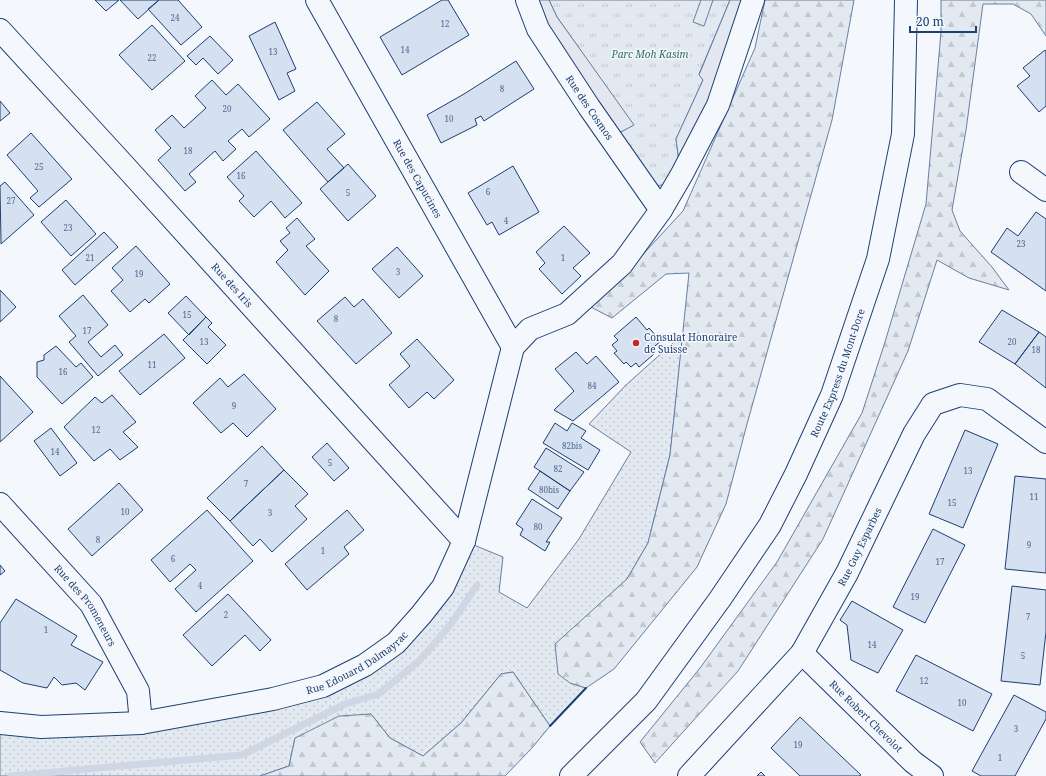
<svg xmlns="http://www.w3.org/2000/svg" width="1046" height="776" font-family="'Noto Serif',serif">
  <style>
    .grass { fill: url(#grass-dots); stroke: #687fa3 }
    .forest { fill: url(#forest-firs); stroke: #687fa3 }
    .park { fill: url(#park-tufts); stroke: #687fa3 }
    .garden { fill: #e3e9f0; stroke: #687fa3 }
    .parking { fill: #e3e8f0; stroke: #687fa3 }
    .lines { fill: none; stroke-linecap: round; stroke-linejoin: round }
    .stream { stroke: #cfd7e4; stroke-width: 7 }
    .building { fill: #d5e0f0; stroke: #1d3f73 }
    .minor-casing { stroke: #1d3f73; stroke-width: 24 }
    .major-casing { stroke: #1d3f73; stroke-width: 24 }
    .minor { stroke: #f4f7fb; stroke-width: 22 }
    .major { stroke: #f4f7fb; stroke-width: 22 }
    .wall { stroke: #1d3f73; stroke-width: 2 }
    .poi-dot { fill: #c62828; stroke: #f4f7fb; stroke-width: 1.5 }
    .labels { text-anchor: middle; stroke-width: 3; stroke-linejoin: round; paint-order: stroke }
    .number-label { font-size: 8px; fill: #4b6792 }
    .park-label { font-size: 10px; font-style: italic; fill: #2c6c60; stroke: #f4f7fb }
    .street-label { font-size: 10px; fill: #1d3f73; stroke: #f4f7fb }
    .poi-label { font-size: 10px; fill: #1d3f73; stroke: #f4f7fb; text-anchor: start }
  </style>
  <defs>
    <pattern id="grass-dots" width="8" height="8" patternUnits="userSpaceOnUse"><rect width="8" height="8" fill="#e3e9f0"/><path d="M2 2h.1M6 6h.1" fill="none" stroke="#c2c9d1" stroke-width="1.8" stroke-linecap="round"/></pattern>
    <pattern id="forest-firs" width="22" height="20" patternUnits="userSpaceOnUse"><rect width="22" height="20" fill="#e3e9f0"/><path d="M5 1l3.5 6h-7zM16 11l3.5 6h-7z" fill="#c2c9d1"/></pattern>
    <pattern id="park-tufts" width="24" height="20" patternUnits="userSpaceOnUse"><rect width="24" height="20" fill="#e3e9f0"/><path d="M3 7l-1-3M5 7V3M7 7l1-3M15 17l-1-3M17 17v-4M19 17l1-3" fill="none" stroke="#c2c9d1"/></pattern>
  </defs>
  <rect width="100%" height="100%" fill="#f4f7fb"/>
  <!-- grass -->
  <path class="grass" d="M 683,334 L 670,455 L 648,543 L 627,579 L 570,683 L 586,688 L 550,726 L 513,672 L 501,674 L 461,723 L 423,756 L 390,738 L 371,714 L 295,738 L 289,766 L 260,776 L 0,776 L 0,723 L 41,727 L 273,699 L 396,643 L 464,541 L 503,557 L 499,592 L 527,608 L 579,539 L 631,452 L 589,424 L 626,385 Z"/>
  <!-- forest -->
  <path class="forest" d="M 765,0 L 854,0 L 832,120 L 747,424 L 726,504 L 697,567 L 614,669 L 586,688 L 570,683 L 558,674 L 555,644 L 627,579 L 648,543 L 670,455 L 689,273 L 666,274 L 612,318 L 589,306 L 622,277 L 683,211 L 755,48 Z
    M 941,0 L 1046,0 L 1046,36 L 1031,14 L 1013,4 L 983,4 L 966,130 L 952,210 L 960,231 L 992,267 L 1009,290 L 969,278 L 937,260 L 908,351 L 823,539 L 738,671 L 655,763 L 640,742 L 700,668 L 777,562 L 862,413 L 885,342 L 926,204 L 941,32 Z
    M 513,672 L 550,726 L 532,748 L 505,776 L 260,776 L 289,766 L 295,738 L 339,716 L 371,714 L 390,738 L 423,756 L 461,723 L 501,674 Z"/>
  <!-- park -->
  <path class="park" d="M 549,0 L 730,0 L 699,74 L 703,80 L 676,139 L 679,162 L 666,184 L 657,186 L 617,134 L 633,125 L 557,17 Z"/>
  <!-- garden -->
  <path class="garden" d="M 701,0 L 713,0 L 704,26 L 693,22 Z"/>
  <!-- parking -->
  <path class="parking" d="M 534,0 L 549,0 L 557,17 L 634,125 L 617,134 L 544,25 Z
    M 730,0 L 748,0 L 708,109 L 679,162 L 676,139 L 703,80 L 699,75 Z"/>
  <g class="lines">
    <!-- stream -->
    <path class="stream" d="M 11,776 L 242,755 L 345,704 L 379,694 L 420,660 L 451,624 L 477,585"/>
  </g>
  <!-- building -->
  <path class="building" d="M 95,0 L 119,0 L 106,11 Z
    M 120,0 L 159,0 L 138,19 Z
    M 159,0 L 178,0 L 202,27 L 181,45 L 148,9 Z
    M 442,0 L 448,0 L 469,35 L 402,75 L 380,37 Z
    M 275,22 L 296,69 L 287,73 L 295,91 L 279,100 L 249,36 Z
    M 152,25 L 185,61 L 152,90 L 119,55 Z
    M 210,36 L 233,60 L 218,74 L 203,58 L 196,65 L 187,56 Z
    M 1045,50 L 1046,52 L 1046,106 L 1039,112 L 1017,86 L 1030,76 L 1023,68 Z
    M 516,61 L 534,89 L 484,121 L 481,116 L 475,119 L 477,125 L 441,143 L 427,115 L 464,94 Z
    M 212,80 L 226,95 L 238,84 L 270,119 L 249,137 L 242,129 L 228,141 L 236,149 L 223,161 L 215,151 L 189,174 L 196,182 L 185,191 L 158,160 L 171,148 L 155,130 L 172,115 L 184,128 L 206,108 L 195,96 Z
    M 0,101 L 10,113 L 0,121 Z
    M 317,102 L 345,134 L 327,149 L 344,168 L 328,182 L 283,130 Z
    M 31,133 L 72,179 L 39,207 L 30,198 L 38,191 L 7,155 Z
    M 256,151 L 302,203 L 285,218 L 271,201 L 254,217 L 239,201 L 244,196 L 227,177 Z
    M 348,164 L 376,196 L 348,221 L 320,189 Z
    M 513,166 L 539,212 L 499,235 L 492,222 L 487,225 L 468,193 Z
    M 5,182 L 34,215 L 1,244 L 0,186 Z
    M 66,200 L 96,234 L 71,256 L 41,222 Z
    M 1036,212 L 1046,219 L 1046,291 L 991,252 L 1007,228 L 1018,236 Z
    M 297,218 L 315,239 L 306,246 L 329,271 L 305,295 L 276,262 L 288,250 L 280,241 L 290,233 L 286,228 Z
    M 564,226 L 590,253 L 573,268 L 581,276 L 562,294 L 539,269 L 545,263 L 536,252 Z
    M 104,232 L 118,247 L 75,285 L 62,270 Z
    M 136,246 L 170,284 L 149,303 L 145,299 L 130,312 L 111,291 L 123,280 L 112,268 Z
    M 397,247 L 423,276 L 399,298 L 372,269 Z
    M 0,290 L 16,307 L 0,322 Z
    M 83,295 L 108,325 L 88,342 L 101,357 L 115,345 L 123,355 L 98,376 L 69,342 L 76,336 L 59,316 Z
    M 186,296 L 206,317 L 189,335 L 168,313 Z
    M 345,297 L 354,307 L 363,299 L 392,333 L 356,364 L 317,321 Z
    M 1002,310 L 1039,332 L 1015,364 L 979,342 Z
    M 206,317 L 212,323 L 208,327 L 226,345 L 207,364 L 183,340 Z
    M 636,317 L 647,330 L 649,328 L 661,341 L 650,350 L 654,354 L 639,367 L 636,363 L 631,367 L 626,362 L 624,364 L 614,353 L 617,351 L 612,345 L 618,340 L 614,336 Z
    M 1039,332 L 1046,337 L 1046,388 L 1015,364 Z
    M 164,334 L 185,358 L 140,395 L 119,371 Z
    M 417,339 L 454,380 L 434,399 L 427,392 L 409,408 L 389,385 L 410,366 L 400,354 Z
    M 56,346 L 76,367 L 81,363 L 93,377 L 62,404 L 37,377 L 37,362 L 44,360 L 44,355 Z
    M 576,352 L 587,364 L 596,356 L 619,382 L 573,421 L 554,410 L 574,391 L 555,369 Z
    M 244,374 L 276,409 L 247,437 L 233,423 L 221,433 L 193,403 L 220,378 L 228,387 Z
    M 0,376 L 33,412 L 0,442 Z
    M 112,395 L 136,422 L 123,432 L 138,447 L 120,460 L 110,449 L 94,461 L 64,427 L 95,397 L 102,403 Z
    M 555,423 L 567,431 L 572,423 L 586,431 L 581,438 L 600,450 L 588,470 L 543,443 Z
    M 51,428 L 77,463 L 60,476 L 34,441 Z
    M 965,430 L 998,444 L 963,528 L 929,514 Z
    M 327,443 L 349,468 L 334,481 L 312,457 Z
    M 262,446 L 284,470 L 230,521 L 207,498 Z
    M 546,448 L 584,472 L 570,491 L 534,467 Z
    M 284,470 L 308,494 L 295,506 L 307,519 L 272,552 L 260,539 L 253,546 L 230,521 Z
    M 540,471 L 570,491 L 558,509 L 528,489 Z
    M 1015,476 L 1046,479 L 1046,573 L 1005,569 Z
    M 119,483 L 143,510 L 92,556 L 68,529 Z
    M 532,499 L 562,518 L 546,542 L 550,542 L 545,551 L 520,535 L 523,529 L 516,524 Z
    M 207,510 L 253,561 L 196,612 L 175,589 L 196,570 L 190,564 L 170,582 L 151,560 Z
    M 347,510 L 364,530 L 344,547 L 349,554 L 307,590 L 285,564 Z
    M 933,529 L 965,545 L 925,623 L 893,607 Z
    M 0,565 L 5,571 L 0,575 Z
    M 1012,586 L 1046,590 L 1046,632 L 1040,685 L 1001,681 Z
    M 228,594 L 271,640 L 260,651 L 245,635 L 212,666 L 183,635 Z
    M 16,599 L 77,636 L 71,645 L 103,662 L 85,690 L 76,683 L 62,685 L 54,677 L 47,688 L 23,683 L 0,670 L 0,623 Z
    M 852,601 L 903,630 L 878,673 L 851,660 L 847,625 L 840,620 Z
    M 916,655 L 992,694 L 973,731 L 896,691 Z
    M 1014,695 L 1046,712 L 1046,719 L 1015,776 L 981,776 L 972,771 Z
    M 800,717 L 861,775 L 859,776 L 800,776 L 771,748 Z
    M 761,772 L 765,776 L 757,776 Z"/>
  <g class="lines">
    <!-- minor casing -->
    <g class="minor-casing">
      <g id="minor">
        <path id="s1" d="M 317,0 L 513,347"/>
        <path id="s2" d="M 527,0 L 538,29 L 589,107 L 661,210"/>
        <path id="s3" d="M 0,30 L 122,163 L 464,541"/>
        <path d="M 1021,172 L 1046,190"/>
        <path id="s4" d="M 0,504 L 91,604 L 138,691 L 141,723"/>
        <path id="s5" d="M 802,653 L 913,762 L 932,776"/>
        <path id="s6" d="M 0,723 L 41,727 L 141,723 L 273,699 L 323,686 L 365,665 L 396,643 L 421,615 L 443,587 L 464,541 L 513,347 L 530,329 L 567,314 L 622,264 L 661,210 L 682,174 L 718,105 L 753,0"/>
        <path id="s7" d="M 689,776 L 802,653 L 847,573 L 914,434 L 933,404 L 960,395 L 987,399 L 1046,442"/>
      </g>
    </g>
    <!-- major casing -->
    <g class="major-casing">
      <g id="major">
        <path id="s8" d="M 571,776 L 646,701 L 720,599 L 770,525 L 796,474 L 832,395 L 878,259 L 903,134 L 906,0"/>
      </g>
    </g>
    <!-- minor -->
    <use href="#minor" class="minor"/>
    <!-- major -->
    <use href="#major" class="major"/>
    <!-- wall -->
    <path class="wall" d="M 550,726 L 586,688"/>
  </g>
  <!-- markers -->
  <circle class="poi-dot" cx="636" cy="343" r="4"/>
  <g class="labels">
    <!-- number labels -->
    <g class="number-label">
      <text x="175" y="21">24</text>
      <text x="445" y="27">12</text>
      <text x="405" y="53">14</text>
      <text x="273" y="55">13</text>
      <text x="152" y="61">22</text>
      <text x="502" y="92">8</text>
      <text x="227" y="112">20</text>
      <text x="449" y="122">10</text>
      <text x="188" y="154">18</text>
      <text x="39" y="170">25</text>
      <text x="241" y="179">16</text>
      <text x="488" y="195">6</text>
      <text x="348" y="196">5</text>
      <text x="11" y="204">27</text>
      <text x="506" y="224">4</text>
      <text x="68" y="231">23</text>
      <text x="1021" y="247">23</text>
      <text x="90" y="261">21</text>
      <text x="563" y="261">1</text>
      <text x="398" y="275">3</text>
      <text x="139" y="277">19</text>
      <text x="187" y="318">15</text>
      <text x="336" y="322">8</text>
      <text x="87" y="334">17</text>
      <text x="204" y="345">13</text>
      <text x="1012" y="345">20</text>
      <text x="1036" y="353">18</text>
      <text x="152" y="368">11</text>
      <text x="63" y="375">16</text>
      <text x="592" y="389">84</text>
      <text x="234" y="409">9</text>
      <text x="96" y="433">12</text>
      <text x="572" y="449">82bis</text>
      <text x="55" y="455">14</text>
      <text x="330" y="466">5</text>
      <text x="558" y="472">82</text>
      <text x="968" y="474">13</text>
      <text x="246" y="487">7</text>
      <text x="549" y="493">80bis</text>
      <text x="1034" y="500">11</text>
      <text x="952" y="506">15</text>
      <text x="125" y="515">10</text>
      <text x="270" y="516">3</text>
      <text x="538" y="530">80</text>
      <text x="98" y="543">8</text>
      <text x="1029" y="548">9</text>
      <text x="323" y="554">1</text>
      <text x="173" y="562">6</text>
      <text x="940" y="565">17</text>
      <text x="200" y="589">4</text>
      <text x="915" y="600">19</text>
      <text x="226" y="618">2</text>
      <text x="1028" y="620">7</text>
      <text x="46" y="633">1</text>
      <text x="872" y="648">14</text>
      <text x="1023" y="659">5</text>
      <text x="924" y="684">12</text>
      <text x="962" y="706">10</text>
      <text x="1016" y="732">3</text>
      <text x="798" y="748">19</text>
      <text x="1000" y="761">1</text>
    </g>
    <!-- park labels -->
    <g class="park-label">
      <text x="650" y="58">Parc Moh Kasim</text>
    </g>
    <!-- street labels -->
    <g class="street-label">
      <text dy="4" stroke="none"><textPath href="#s2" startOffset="125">Rue des Cosmos</textPath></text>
      <text dy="4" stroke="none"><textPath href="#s1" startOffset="205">Rue des Capucines</textPath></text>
      <text dy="4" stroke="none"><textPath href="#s3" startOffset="345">Rue des Iris</textPath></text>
      <text dy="4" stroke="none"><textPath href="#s8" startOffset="488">Route Express du Mont-Dore</textPath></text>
      <text dy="4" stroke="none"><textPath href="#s7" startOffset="288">Rue Guy Esparbes</textPath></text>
      <text dy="4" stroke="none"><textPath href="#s4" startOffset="133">Rue des Promeneurs</textPath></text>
      <text dy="4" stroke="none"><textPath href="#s6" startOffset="368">Rue Edouard Dalmayrac</textPath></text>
      <text dy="4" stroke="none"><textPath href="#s5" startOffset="90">Rue Robert Chevolot</textPath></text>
    </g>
    <!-- poi labels -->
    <g class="poi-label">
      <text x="644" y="341">Consulat Honoraire<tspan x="644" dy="12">de Suisse</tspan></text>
    </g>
  </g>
  <!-- scale -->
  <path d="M910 26v6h66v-6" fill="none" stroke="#1d3f73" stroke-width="2"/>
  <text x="916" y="26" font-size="12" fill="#1d3f73" stroke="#f4f7fb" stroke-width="3" paint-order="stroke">20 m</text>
</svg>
